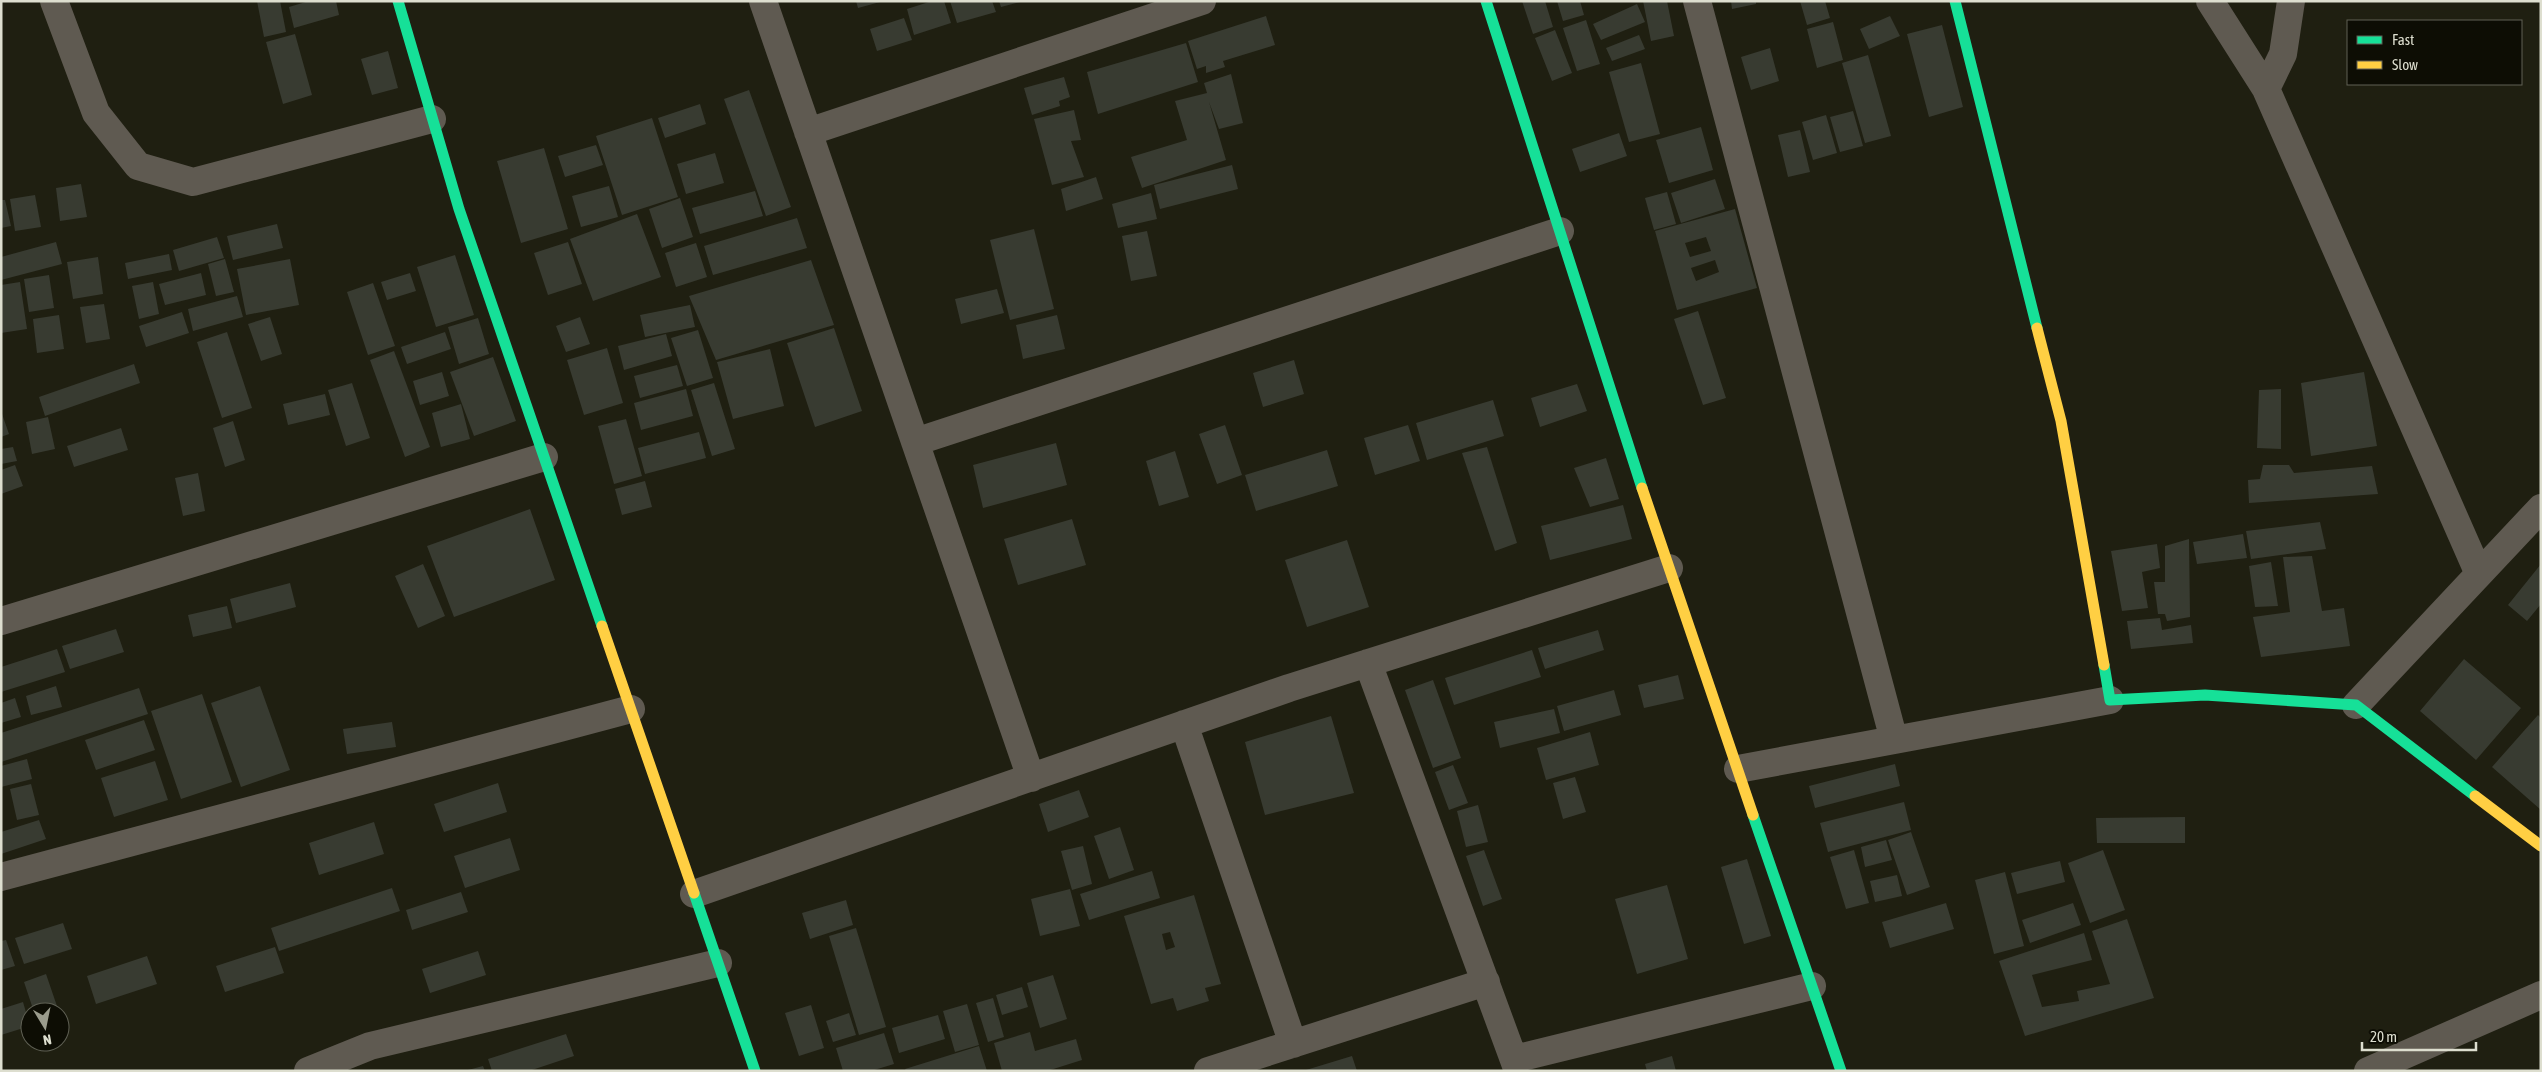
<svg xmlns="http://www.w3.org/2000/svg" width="2542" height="1072" font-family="'Asap Condensed',sans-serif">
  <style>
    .building { fill: #383b31; fill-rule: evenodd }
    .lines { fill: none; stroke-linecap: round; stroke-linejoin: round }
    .street { stroke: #5f5a51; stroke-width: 28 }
    .fast { stroke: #16e098; stroke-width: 11 }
    .slow { stroke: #ffcf43; stroke-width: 11 }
  </style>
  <rect width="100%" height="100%" fill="#1f1f11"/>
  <!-- building -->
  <path class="building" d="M 257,1 L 280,1 L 286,32 L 264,37 Z
    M 309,1 L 336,1 L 339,15 L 294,28 L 289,7 Z
    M 856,1 L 880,1 L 880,2 L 858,8 Z
    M 932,1 L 944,1 L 951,23 L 914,35 L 907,9 Z
    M 950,1 L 992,1 L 996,12 L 957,23 Z
    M 999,1 L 1020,1 L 1020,2 L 1001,7 Z
    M 1522,1 L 1545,1 L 1553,27 L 1533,34 Z
    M 1557,1 L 1580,1 L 1584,15 L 1563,21 Z
    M 1643,1 L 1667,1 L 1674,36 L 1651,41 Z
    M 1731,1 L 1756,1 L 1756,4 L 1732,9 Z
    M 1800,1 L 1825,1 L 1830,18 L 1807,25 Z
    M 1637,4 L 1645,22 L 1601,40 L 1593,24 Z
    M 1266,16 L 1275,45 L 1223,61 L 1225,67 L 1206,73 L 1206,66 L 1197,69 L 1188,41 Z
    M 1890,16 L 1900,36 L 1869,49 L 1860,29 Z
    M 904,18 L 912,40 L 877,51 L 870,29 Z
    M 1586,20 L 1600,64 L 1577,71 L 1563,28 Z
    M 1833,22 L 1843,60 L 1817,68 L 1807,29 Z
    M 1942,25 L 1963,107 L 1929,117 L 1907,34 Z
    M 1555,30 L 1572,73 L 1552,81 L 1535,38 Z
    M 295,34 L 312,95 L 283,104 L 266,42 Z
    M 1639,35 L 1645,49 L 1612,61 L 1606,48 Z
    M 1186,43 L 1198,82 L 1098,114 L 1087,72 Z
    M 1770,48 L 1779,81 L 1751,90 L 1741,57 Z
    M 388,51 L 398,88 L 372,95 L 361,59 Z
    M 1868,55 L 1891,136 L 1865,143 L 1842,63 Z
    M 1641,63 L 1660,134 L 1629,142 L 1609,72 Z
    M 1231,74 L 1243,123 L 1219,129 L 1209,102 L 1226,160 L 1142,188 L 1131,157 L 1187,140 L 1175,101 L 1207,93 L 1204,83 Z
    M 1064,77 L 1070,97 L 1059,101 L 1060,106 L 1032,115 L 1024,88 Z
    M 749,90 L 791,207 L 766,216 L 724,99 Z
    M 700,104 L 706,124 L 665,138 L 658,118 Z
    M 1074,110 L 1081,140 L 1071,141 L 1084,177 L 1052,185 L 1034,119 Z
    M 1853,111 L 1863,146 L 1840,152 L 1830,117 Z
    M 1826,115 L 1837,153 L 1813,160 L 1802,122 Z
    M 652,118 L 678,197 L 622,215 L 596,136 Z
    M 1701,127 L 1713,170 L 1669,183 L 1656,140 Z
    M 1800,130 L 1810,172 L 1788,177 L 1778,135 Z
    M 1619,133 L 1627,156 L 1580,172 L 1572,149 Z
    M 596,145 L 603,165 L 565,177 L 558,156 Z
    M 544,148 L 568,229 L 521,243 L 497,161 Z
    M 715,153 L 724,183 L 686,194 L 677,164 Z
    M 1232,165 L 1238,189 L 1160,209 L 1154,185 Z
    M 1096,177 L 1103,199 L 1066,211 L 1061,189 Z
    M 1715,179 L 1725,209 L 1681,223 L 1671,193 Z
    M 81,184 L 87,217 L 60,221 L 56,188 Z
    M 609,186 L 618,217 L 581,227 L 572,196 Z
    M 755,191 L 763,216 L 700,234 L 692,208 Z
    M 1667,192 L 1676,224 L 1654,230 L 1645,198 Z
    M 1151,193 L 1157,219 L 1118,228 L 1112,204 Z
    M 35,195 L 41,227 L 15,231 L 10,199 Z
    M 680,198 L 693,237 L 662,248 L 649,209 Z
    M 1,200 L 5,200 L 11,226 L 1,228 Z
    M 1735,209 L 1757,288 L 1677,310 L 1655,231 ZM 1706,237 L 1711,251 L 1690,257 L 1685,243 ZM 1715,260 L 1719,272 L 1696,281 L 1691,268 Z
    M 637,214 L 661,277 L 593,301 L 570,239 Z
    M 797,218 L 807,248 L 713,275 L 704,246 Z
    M 277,224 L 283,248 L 233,260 L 227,236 Z
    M 1034,229 L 1054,309 L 1010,320 L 990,240 Z
    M 1147,231 L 1157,276 L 1131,281 L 1122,236 Z
    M 217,237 L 224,258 L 179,271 L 173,250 Z
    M 56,242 L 62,264 L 1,280 L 1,257 Z
    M 568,242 L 582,284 L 548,295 L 534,253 Z
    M 696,243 L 707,277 L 676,287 L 665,253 Z
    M 169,254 L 172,270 L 128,279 L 125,263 Z
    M 455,255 L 474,315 L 436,327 L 417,267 Z
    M 98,257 L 103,294 L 73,299 L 67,262 Z
    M 225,259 L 234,292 L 216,296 L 208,264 Z
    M 290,259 L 299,305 L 246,315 L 237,269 Z
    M 811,260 L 834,325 L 716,360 L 689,296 Z
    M 201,273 L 206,295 L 165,305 L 159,284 Z
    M 410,273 L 416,291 L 387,300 L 381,282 Z
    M 49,275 L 54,308 L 29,312 L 24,279 Z
    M 20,282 L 27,329 L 1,333 L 1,285 Z
    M 153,282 L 159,314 L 139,319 L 132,286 Z
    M 373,283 L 395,346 L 368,355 L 347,292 Z
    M 997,289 L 1004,313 L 961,324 L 955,299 Z
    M 237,296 L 243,317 L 193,331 L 188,309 Z
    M 104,304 L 110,339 L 86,343 L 80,307 Z
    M 690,305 L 695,327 L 645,337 L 640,315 Z
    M 1698,311 L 1726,398 L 1703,405 L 1674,319 Z
    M 182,312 L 189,333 L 146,347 L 139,326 Z
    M 59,315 L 64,349 L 37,353 L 33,319 Z
    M 1057,315 L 1065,349 L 1023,359 L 1016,325 Z
    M 270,317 L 282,354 L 261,361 L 248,324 Z
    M 580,317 L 590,344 L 566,352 L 556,326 Z
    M 478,318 L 489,354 L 459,364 L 448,327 Z
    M 834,328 L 862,411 L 815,427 L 787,343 Z
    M 698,330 L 713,378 L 687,386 L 671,338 Z
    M 227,332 L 252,408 L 222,418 L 197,342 Z
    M 445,332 L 451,349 L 407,364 L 401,347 Z
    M 666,334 L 672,356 L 624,370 L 618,346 Z
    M 607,348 L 623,403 L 584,415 L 567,360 Z
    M 770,349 L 784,406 L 733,419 L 717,362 Z
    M 394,351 L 430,447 L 405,457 L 370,360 Z
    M 493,357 L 516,421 L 474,436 L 450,372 Z
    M 1294,360 L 1304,394 L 1263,407 L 1253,373 Z
    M 134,364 L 140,383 L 45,416 L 39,397 Z
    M 677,365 L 683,386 L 640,398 L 634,376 Z
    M 442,372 L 449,396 L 420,405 L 413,381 Z
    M 2364,372 L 2377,446 L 2311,456 L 2301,383 Z
    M 352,383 L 370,438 L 346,446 L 328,390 Z
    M 714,383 L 735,449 L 712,456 L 691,390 Z
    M 1577,384 L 1587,411 L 1540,427 L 1531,398 Z
    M 686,389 L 693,416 L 641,430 L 634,403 Z
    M 2281,389 L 2281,449 L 2257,448 L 2259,390 Z
    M 325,394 L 330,415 L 288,425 L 283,404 Z
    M 1493,400 L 1504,436 L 1427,460 L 1416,423 Z
    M 461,404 L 470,439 L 441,447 L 432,413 Z
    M 1,411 L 9,434 L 1,437 Z
    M 48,417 L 55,449 L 32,454 L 26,422 Z
    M 626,419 L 642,476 L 614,484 L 598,426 Z
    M 233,421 L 245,460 L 225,467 L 213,428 Z
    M 1225,425 L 1242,475 L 1217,484 L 1199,434 Z
    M 1408,425 L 1420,461 L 1375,475 L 1364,438 Z
    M 121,428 L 128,450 L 74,467 L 67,446 Z
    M 699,432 L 706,458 L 645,474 L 638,448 Z
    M 1056,443 L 1067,485 L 983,508 L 973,465 Z
    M 13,447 L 17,461 L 1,464 L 1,449 Z
    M 1487,447 L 1517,543 L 1495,551 L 1462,453 Z
    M 1327,450 L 1338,486 L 1256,511 L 1245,475 Z
    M 1175,451 L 1189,497 L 1159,506 L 1146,461 Z
    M 1606,458 L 1619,499 L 1590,507 L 1574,468 Z
    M 15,465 L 23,486 L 1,494 L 1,470 Z
    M 2263,465 L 2289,465 L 2294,473 L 2372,466 L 2378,494 L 2249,503 L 2248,480 L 2260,479 Z
    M 198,473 L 205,511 L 183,516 L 175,478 Z
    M 645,481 L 652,507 L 622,515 L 615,489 Z
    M 1623,505 L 1632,539 L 1550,560 L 1541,526 Z
    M 530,509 L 555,580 L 454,617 L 427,546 Z
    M 1072,519 L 1086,565 L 1018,585 L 1004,539 Z
    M 2320,522 L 2326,549 L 2251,559 L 2246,531 Z
    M 2243,534 L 2247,558 L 2197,564 L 2193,542 Z
    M 2189,539 L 2190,617 L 2167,621 L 2165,614 L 2158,614 L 2154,582 L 2165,582 L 2165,546 Z
    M 1347,540 L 1369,607 L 1307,627 L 1285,560 Z
    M 2157,544 L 2160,568 L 2142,572 L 2148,608 L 2122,611 L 2111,551 Z
    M 2312,556 L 2322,611 L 2344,608 L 2350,646 L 2261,657 L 2253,617 L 2290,612 L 2283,557 Z
    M 2271,562 L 2278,606 L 2255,607 L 2249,566 Z
    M 423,564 L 445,616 L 418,628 L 395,576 Z
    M 2541,564 L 2541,604 L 2527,621 L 2508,605 Z
    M 290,583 L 296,607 L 236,623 L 230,599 Z
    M 227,606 L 232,628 L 193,637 L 188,615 Z
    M 2160,618 L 2162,630 L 2191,625 L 2193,643 L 2131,649 L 2127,621 Z
    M 116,629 L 124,652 L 70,669 L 62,646 Z
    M 1598,630 L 1604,650 L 1545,669 L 1538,648 Z
    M 57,649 L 65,672 L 1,692 L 1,667 Z
    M 1532,650 L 1541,677 L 1454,705 L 1445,678 Z
    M 2464,659 L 2521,708 L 2476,760 L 2420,711 Z
    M 1678,675 L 1684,699 L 1644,708 L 1638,685 Z
    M 1433,680 L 1461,758 L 1433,768 L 1405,690 Z
    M 56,686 L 62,707 L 31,715 L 26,696 Z
    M 260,686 L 290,770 L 241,787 L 211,703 Z
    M 139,688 L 148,714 L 1,762 L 1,733 Z
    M 1614,690 L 1621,715 L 1564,731 L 1557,706 Z
    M 202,694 L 232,782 L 181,799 L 151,711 Z
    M 15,698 L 21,717 L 1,723 L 1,703 Z
    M 1554,709 L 1560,733 L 1500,748 L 1494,722 Z
    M 2538,715 L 2541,718 L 2541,810 L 2492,767 Z
    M 1331,716 L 1354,793 L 1265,815 L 1245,742 Z
    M 144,720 L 155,750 L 96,770 L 85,740 Z
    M 392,722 L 396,747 L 347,754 L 343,729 Z
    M 1590,732 L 1599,765 L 1546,780 L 1537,748 Z
    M 27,759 L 32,779 L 1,787 L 1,766 Z
    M 155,761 L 168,800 L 114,817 L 101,778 Z
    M 1895,764 L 1900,786 L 1815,808 L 1809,786 Z
    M 1453,765 L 1468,803 L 1449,810 L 1435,772 Z
    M 1575,777 L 1586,812 L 1563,819 L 1553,783 Z
    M 498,783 L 507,812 L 444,832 L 434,804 Z
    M 31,784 L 39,815 L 17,820 L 10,789 Z
    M 1079,790 L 1089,817 L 1048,832 L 1039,804 Z
    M 1904,802 L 1911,830 L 1828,852 L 1820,823 Z
    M 1478,805 L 1488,842 L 1466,847 L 1457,811 Z
    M 2185,817 L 2185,843 L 2097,843 L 2096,818 Z
    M 39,820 L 46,839 L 1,854 L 1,832 Z
    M 374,822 L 384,854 L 319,875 L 309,843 Z
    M 1120,827 L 1134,870 L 1109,879 L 1094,836 Z
    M 1911,832 L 1930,887 L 1907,895 L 1888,840 Z
    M 510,838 L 520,870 L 465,888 L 454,856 Z
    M 1886,840 L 1892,860 L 1865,867 L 1861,847 Z
    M 1083,846 L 1092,884 L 1072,890 L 1061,851 Z
    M 1484,850 L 1502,899 L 1483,906 L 1466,856 Z
    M 1854,850 L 1869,903 L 1846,909 L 1830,857 Z
    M 2103,850 L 2125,910 L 2090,923 L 2068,863 Z
    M 1747,859 L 1771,936 L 1744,944 L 1721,867 Z
    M 2060,861 L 2065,882 L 2017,894 L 2011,873 Z
    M 1152,871 L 1160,898 L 1089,920 L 1080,894 Z
    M 2005,872 L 2024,946 L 1994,954 L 1975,880 Z
    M 1897,875 L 1902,896 L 1875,902 L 1870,881 Z
    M 1667,885 L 1688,959 L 1637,974 L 1615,899 Z
    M 392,888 L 400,911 L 279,951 L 271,928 Z
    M 1070,889 L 1080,926 L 1040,936 L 1031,899 Z
    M 461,892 L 468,912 L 412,930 L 406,910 Z
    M 1194,895 L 1221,984 L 1205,988 L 1209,1001 L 1177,1011 L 1173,998 L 1151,1004 L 1124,916 ZM 1170,932 L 1175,947 L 1166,950 L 1162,934 Z
    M 846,900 L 853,925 L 810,939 L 802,913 Z
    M 1946,903 L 1954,929 L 1890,948 L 1882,922 Z
    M 2073,903 L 2081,925 L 2030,943 L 2022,920 Z
    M 2127,919 L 2154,998 L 2025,1036 L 1999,961 L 2084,933 L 2092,960 L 2032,975 L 2042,1007 L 2079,1001 L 2077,991 L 2110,984 L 2092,931 Z
    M 63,923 L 72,949 L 24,964 L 15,938 Z
    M 856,928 L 886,1027 L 859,1035 L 829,936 Z
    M 6,940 L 15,966 L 1,970 L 1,941 Z
    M 275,947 L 284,973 L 225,992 L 216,966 Z
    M 478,951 L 486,975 L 430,993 L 422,969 Z
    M 147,956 L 157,984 L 96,1004 L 87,976 Z
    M 46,974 L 59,1012 L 34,1012 L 24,982 Z
    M 1053,975 L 1067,1019 L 1040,1028 L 1027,983 Z
    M 1022,987 L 1028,1007 L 1002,1015 L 996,995 Z
    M 993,998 L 1004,1037 L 988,1042 L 976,1003 Z
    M 23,1002 L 30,1026 L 1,1035 L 1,1009 Z
    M 967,1004 L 979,1045 L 955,1052 L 943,1011 Z
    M 811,1005 L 824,1048 L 799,1056 L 785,1013 Z
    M 849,1013 L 856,1035 L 833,1042 L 826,1021 Z
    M 938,1015 L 945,1039 L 899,1053 L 892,1028 Z
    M 1030,1032 L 1035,1051 L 1076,1039 L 1082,1060 L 1047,1071 L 1002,1071 L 994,1043 Z
    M 884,1033 L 894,1064 L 871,1071 L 843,1071 L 836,1048 Z
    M 566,1034 L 574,1056 L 529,1071 L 492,1071 L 488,1059 Z
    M 979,1046 L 987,1071 L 906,1071 L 905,1069 Z
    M 1352,1056 L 1357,1071 L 1306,1071 L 1306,1070 Z
    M 1672,1056 L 1676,1071 L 1647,1071 L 1645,1064 Z
    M 483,1066 L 485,1071 L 468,1071 L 468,1070 Z"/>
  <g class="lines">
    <!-- street -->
    <path class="street" d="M 54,1 L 96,113 L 138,166 L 193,182 L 432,119
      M 763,1 L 1031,778
      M 1697,1 L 1894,740
      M 2210,1 L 2266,89
      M 2291,1 L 2283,54 L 2266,89 L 2479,574
      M 808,132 L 1202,1
      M 915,442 L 1560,231
      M 1,621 L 544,457
      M 1368,663 L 1518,1071
      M 2356,705 L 2541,508
      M 1184,724 L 1293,1044
      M 1738,769 L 2110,700
      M 1,877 L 631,709
      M 694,894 L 1289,688 L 1669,568
      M 1514,1059 L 1812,986
      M 308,1071 L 370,1046 L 718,963
      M 1208,1071 L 1486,982
      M 2368,1071 L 2541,995"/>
    <!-- fast -->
    <path class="fast" d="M 398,1 L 459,209 L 602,626
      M 1486,1 L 1642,488
      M 1955,1 L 2037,328
      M 2104,665 L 2110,700 L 2205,695 L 2356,705 L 2475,796
      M 1753,815 L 1841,1071
      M 694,893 L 755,1071"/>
    <!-- slow -->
    <path class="slow" d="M 2037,328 L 2061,421 L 2104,665
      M 1642,488 L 1753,815
      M 602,626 L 694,893
      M 2475,796 L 2541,846"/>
  </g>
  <!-- border -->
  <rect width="2542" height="1072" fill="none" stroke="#dddecf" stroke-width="5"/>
  <!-- legend -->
  <rect x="2347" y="20" width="175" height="65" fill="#0d0d04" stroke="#606155"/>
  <rect x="2357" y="36" width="25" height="8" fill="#16e098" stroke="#606155"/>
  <text x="2392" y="45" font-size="15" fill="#dddecf">Fast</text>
  <rect x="2357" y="61" width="25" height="8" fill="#ffcf43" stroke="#606155"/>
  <text x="2392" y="70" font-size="15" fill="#dddecf">Slow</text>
  <!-- north arrow -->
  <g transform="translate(45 1027) rotate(170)"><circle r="24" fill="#0d0d04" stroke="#606155"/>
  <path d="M0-4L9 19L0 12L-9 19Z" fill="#9a9b8c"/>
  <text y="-8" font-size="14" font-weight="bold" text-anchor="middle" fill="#dddecf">N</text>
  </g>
  <!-- scale -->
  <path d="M2362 1042v8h114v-8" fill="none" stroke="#dddecf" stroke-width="2.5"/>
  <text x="2370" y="1042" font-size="15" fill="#dddecf" stroke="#0d0d04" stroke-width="4" paint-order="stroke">20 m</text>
</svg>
